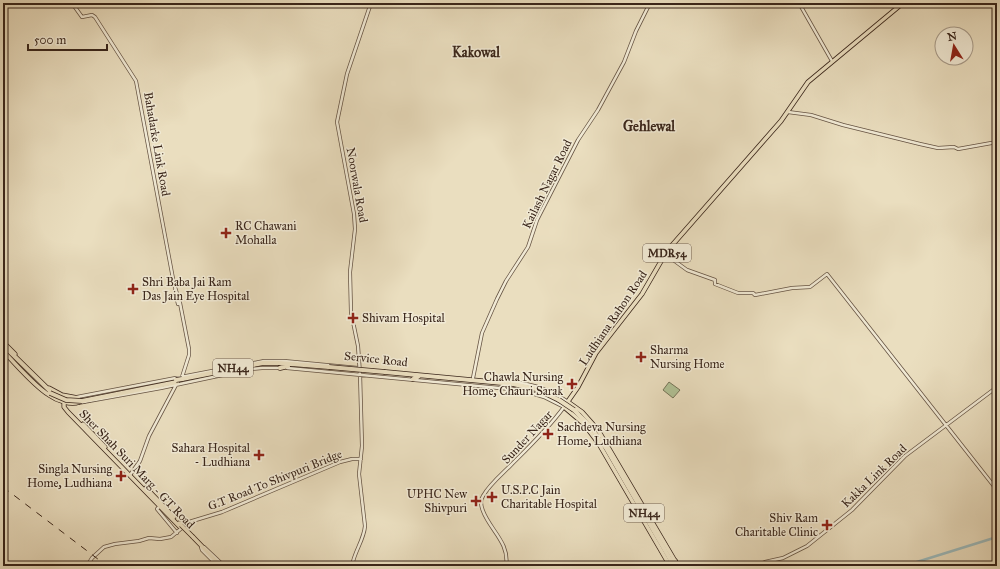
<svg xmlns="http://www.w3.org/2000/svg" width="1000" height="569" font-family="'IM FELL Great Primer',serif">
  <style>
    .green { fill: #b1c296; stroke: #757458 }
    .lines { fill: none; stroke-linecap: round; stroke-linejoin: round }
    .river { stroke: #9cbabc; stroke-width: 2.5 }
    .tertiary-casing { stroke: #655343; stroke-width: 4 }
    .primary-casing { stroke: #39251a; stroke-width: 5 }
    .trunk-casing { stroke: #39251a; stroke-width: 5.5 }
    .motorway-casing { stroke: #39251a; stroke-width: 5.5 }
    .tertiary { stroke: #f1ead5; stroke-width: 2.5 }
    .primary { stroke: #eadebf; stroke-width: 3.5 }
    .trunk { stroke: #eadebf; stroke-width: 4 }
    .motorway { stroke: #eadebf; stroke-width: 4 }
    .rail { stroke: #39251a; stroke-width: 1; stroke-dasharray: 7 7; stroke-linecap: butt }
    .primary-bridge-casing { stroke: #39251a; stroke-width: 5; stroke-linecap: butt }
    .trunk-bridge-casing { stroke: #39251a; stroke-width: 5.5; stroke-linecap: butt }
    .primary-bridge { stroke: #eadebf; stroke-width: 3.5 }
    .trunk-bridge { stroke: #eadebf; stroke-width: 4 }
    .poi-dot { fill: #8f2418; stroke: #f1ead5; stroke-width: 1.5 }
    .labels { text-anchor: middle; stroke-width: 3; stroke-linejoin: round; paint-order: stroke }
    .shield { fill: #f1ead5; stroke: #706052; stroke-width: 1 }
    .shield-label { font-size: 11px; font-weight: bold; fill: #39251a }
    .street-label { font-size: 12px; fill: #39251a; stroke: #f1ead5 }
    .poi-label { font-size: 12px; fill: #39251a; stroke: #f1ead5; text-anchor: start }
    .quarter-label { font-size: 14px; font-weight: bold; fill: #39251a; stroke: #f1ead5 }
  </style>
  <rect width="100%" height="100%" fill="#eadebf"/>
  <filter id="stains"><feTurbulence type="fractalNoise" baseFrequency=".005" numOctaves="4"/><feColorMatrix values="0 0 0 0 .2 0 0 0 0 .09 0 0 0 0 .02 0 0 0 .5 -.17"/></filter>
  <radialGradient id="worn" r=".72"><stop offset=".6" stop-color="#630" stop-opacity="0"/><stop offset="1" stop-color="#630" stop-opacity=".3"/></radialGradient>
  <!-- green -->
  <path class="green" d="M 669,382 L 680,390 L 673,398 L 663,390 Z"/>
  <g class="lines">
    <!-- river -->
    <path class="river" d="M 904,566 L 997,537"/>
    <!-- tertiary casing -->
    <g class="tertiary-casing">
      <path id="tertiary" d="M 72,3 L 82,17 L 92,15 L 95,17 L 136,81 L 174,284 L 180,303 L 189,349 L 189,355 L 182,377
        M 799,3 L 832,61
        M 788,112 L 811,115 L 843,125 L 920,144 L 938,148 L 954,147 L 958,149 L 997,142
        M 665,254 L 687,270 L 715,280 L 715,284 L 738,293 L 753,293 L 755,295 L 792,288 L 810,287 L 827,274 L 997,490
        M 175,289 L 175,292 L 178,304
        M 287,368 L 521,390 L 544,397 L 564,407 C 548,429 529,447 510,466 C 501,475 489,485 483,496 C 480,500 481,506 483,511 C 490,530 510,543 506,566
        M 473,378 L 482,333 L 497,299 L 506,281 L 528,247 L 537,220 L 578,140 L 598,110 L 624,62 L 636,31 L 650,3
        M 513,382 C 533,384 551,390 568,402
        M 77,397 L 264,361 L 284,361 L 358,368
        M 78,403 L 161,388 L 251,369 L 262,368 L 280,368
        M 130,475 L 140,461 L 149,436 L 176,385
        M 160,506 L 157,509 L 177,533
        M 201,547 L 202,550 L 218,566
        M 204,547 L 224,566
        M 87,566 L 92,558 L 104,547 L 115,544 L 139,541 L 149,538 L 160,539 L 171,537 L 189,522 L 222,512 L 340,462 L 352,459 L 361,459
        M 352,566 C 354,552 364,540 365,526 L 359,474 L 362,446 L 360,374 L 358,346 L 351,312 L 350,272 L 355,229 L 354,214 L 337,122 L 347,74 L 371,3
        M 757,566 L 765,562 L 783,558 L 807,546 L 852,510 L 905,456 L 997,387"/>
    </g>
    <!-- primary casing -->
    <g class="primary-casing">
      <path id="primary" d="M 3,342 L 15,354
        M 3,351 C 17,365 33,385 49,395 C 56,400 71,406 79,402 L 78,398 L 62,395 L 49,388
        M 64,402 L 64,407 L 68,412 L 180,527
        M 568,402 L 582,412 L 598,430 L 678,566
        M 83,424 L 105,447
        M 146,488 L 174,517
        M 179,523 L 188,523
        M 193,537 L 221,566
        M 670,566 L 599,444 L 584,424 L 564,407 L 578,387 L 596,353 L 642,294 L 667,251 L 781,121 L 808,82 L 903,3"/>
    </g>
    <!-- trunk casing -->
    <g class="trunk-casing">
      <path id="trunk" d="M 3,345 L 51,392
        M 280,368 L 288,366
        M 385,372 L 513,384 L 536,389 L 559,400
        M 182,379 L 263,363 L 279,363 L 329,367
        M 413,379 L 418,377
        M 503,385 L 508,389
        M 82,401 L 177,382
        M 574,410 L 589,425 L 606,448 L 674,566"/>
    </g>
    <!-- motorway casing -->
    <g class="motorway-casing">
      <path id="motorway" d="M 671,560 L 675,561"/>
    </g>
    <!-- tertiary -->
    <use href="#tertiary" class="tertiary"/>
    <!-- primary -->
    <use href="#primary" class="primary"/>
    <!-- trunk -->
    <use href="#trunk" class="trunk"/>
    <!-- motorway -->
    <use href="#motorway" class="motorway"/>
    <!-- rail -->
    <path class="rail" d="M 3,487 L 107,566"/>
    <!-- primary-bridge casing -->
    <g class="primary-bridge-casing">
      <path id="primary-bridge" d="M 181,525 L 193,537"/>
    </g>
    <!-- trunk-bridge casing -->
    <g class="trunk-bridge-casing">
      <path id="trunk-bridge" d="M 329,367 L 385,372
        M 176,380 L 182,379
        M 50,393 L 66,400 L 82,401
        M 559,400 L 574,410"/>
    </g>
    <!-- primary-bridge -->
    <use href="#primary-bridge" class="primary-bridge"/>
    <!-- trunk-bridge -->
    <use href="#trunk-bridge" class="trunk-bridge"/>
  </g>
  <!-- markers -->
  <g class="poi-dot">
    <path d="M224 227h4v4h4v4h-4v4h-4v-4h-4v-4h4z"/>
    <path d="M131 283h4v4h4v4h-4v4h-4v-4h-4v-4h4z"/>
    <path d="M351 312h4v4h4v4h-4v4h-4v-4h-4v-4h4z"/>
    <path d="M639 351h4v4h4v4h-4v4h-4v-4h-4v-4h4z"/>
    <path d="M570 378h4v4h4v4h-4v4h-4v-4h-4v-4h4z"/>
    <path d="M546 428h4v4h4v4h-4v4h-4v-4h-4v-4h4z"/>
    <path d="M257 449h4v4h4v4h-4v4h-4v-4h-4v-4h4z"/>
    <path d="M119 470h4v4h4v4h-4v4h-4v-4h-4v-4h4z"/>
    <path d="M490 491h4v4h4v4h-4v4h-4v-4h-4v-4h4z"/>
    <path d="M474 495h4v4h4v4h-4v4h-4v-4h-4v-4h4z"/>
    <path d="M825 519h4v4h4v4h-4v4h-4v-4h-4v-4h4z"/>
  </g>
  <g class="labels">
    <!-- shield labels -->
    <g class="shield">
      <rect x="643" y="244" width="48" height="18" rx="3"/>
      <rect x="213" y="359" width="40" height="18" rx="3"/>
      <rect x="624" y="504" width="40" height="18" rx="3"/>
    </g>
    <g class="shield-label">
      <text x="667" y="257">MDR54</text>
      <text x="233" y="372">NH44</text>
      <text x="644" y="517">NH44</text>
    </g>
    <!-- street labels -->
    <g class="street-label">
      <text transform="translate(157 144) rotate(80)" y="4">Bahadarke Link Road</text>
      <text transform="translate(547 184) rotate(-64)" y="4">Kailash Nagar Road</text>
      <text transform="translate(357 185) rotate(80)" y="4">Noorwala Road</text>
      <text transform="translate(613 318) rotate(-56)" y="4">Ludhiana Rahon Road</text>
      <text transform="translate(376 359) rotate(6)" y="4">Service Road</text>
      <text transform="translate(527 437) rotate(-47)" y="4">Sunder Nagar</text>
      <text transform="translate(137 469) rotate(46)" y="4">Sher Shah Suri Marg - GT Road</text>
      <text transform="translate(874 476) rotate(-44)" y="4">Kakka Link Road</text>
      <text transform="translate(275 480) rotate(-22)" y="4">G.T Road To Shivpuri Bridge</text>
    </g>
    <!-- poi labels -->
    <g class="poi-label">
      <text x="235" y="230">RC Chawani<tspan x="235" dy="14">Mohalla</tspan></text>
      <text x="142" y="286">Shri Baba Jai Ram<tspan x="142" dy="14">Das Jain Eye Hospital</tspan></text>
      <text x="362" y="322">Shivam Hospital</text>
      <text x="650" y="354">Sharma<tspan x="650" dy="14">Nursing Home</tspan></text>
      <text x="563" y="381" text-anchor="end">Chawla Nursing<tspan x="563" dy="14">Home, Chauri Sarak</tspan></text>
      <text x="557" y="431">Sachdeva Nursing<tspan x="557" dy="14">Home, Ludhiana</tspan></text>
      <text x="250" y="452" text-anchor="end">Sahara Hospital<tspan x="250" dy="14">- Ludhiana</tspan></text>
      <text x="112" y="473" text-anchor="end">Singla Nursing<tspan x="112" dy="14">Home, Ludhiana</tspan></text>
      <text x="501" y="494">U.S.P.C Jain<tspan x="501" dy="14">Charitable Hospital</tspan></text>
      <text x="467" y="498" text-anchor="end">UPHC New<tspan x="467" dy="14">Shivpuri</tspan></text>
      <text x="818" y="522" text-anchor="end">Shiv Ram<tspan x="818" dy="14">Charitable Clinic</tspan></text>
    </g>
    <!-- quarter labels -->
    <g class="quarter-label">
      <text x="476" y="57">Kakowal</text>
      <text x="649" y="131">Gehlewal</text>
    </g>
  </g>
  <!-- margin -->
  <rect width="1000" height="569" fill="none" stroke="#eadebf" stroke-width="16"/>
  <rect x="4" y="4" width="992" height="561" fill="none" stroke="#39251a" stroke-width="2"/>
  <rect x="8" y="8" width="984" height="553" fill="none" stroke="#39251a"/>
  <!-- north arrow -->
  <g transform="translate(954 46) rotate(349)"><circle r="19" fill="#f1ead5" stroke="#a79b8a"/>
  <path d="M0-3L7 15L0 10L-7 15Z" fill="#8f2418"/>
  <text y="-6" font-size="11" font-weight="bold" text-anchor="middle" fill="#39251a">N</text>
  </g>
  <!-- scale -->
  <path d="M28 44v6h79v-6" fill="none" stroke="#39251a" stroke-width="2"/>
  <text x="34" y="44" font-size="12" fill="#39251a" stroke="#f1ead5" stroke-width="3" paint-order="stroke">500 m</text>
  <rect width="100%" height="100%" filter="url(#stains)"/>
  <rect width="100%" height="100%" fill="url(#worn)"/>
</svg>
